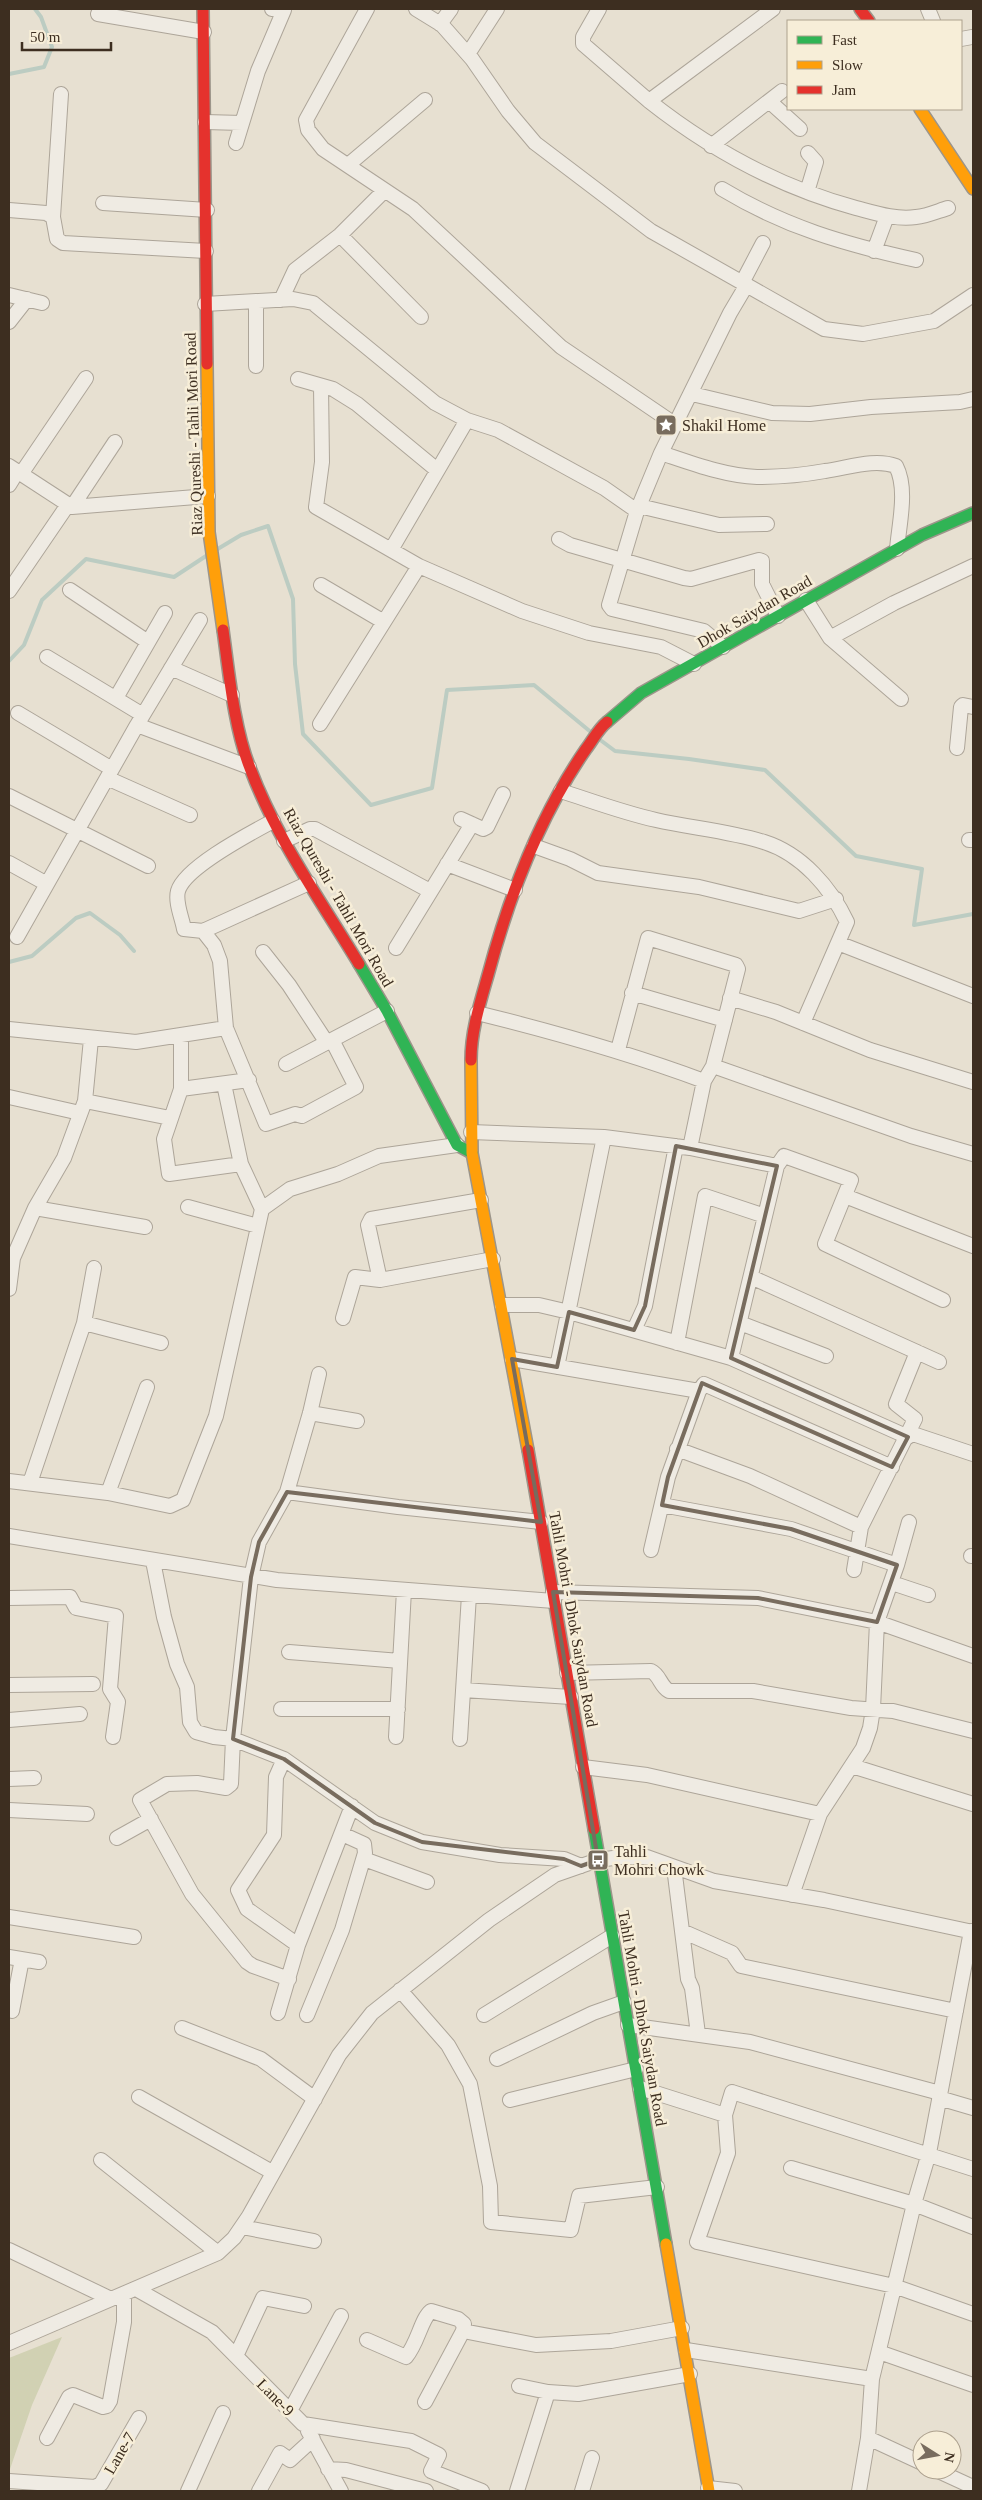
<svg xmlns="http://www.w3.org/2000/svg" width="982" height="2500" font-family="Georgia,serif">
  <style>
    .cemetery { fill: #d1d1b3 }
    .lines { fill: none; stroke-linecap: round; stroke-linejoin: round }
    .stream { stroke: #bcccc2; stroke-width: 4 }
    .street-casing { stroke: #ada599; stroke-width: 16 }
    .fast-casing { stroke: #9c958a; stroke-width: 14 }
    .slow-casing { stroke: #9c958a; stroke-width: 14 }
    .jam-casing { stroke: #9c958a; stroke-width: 14 }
    .street { stroke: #efebe3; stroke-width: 14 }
    .fast { stroke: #30b455; stroke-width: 11 }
    .slow { stroke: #ff9f0a; stroke-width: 11 }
    .jam { stroke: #e5322d; stroke-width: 11 }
    .marked { fill: none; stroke: #786c5e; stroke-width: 4; stroke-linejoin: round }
    .labels { text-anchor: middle; stroke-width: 5; stroke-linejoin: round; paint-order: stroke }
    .poi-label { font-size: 16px; fill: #3d2e20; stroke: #f7eed8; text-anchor: start }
    .street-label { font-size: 16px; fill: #3d2e20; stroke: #f7eed8 }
  </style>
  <rect width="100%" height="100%" fill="#e7e0d1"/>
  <!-- cemetery -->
  <path class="cemetery" d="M 62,2337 L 32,2405 L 9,2472 L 9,2358 Z"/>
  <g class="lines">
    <!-- stream -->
    <path class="stream" d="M 9,74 L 44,67 L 52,47 L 41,17 L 35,9
      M 216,550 L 241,535 L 268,526 L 293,599 L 295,664 L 303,734 L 371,805 L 432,788 L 447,690 L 534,685 L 592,733
      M 9,661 L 24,645 L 42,600 L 86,559 L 174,577 L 206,556
      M 599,739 L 615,751 L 689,759 L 765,770 L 856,856 L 922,869 L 914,925 L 973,914
      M 9,962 L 32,956 L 76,918 L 90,913 L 120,935 L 134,951"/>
    <!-- street casing -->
    <g class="street-casing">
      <path id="street" d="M 367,9 L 306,120 L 308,130 L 323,149 L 413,209 L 561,347 L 676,425
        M 416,9 L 442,25 L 472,59 L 508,111 L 535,143 L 651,231 L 824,329 L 863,334 L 934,321 L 973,295
        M 599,9 L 583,37 L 583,44 L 649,101
        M 773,9 L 649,101 C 711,150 779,187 856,208 C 875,213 896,220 916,217 C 927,216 938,211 948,208
        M 928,9 L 933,21
        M 98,14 L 204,32
        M 440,24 L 451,9
        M 961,39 L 972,37
        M 468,54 L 497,9
        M 769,101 L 800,129
        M 205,122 L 242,123
        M 236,143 L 258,71 L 284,10 L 272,9
        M 711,146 L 782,91
        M 348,165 L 425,100
        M 722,189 C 785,227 844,244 916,260
        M 807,192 L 816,162 L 808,153
        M 103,203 L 207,210
        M 9,210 L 46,213 L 53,217 L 57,239 L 63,243 L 206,251
        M 53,217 L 61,94
        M 340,235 L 421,317
        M 874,251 L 887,216
        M 742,283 L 763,243
        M 9,295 L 42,303
        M 281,300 L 295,270 L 340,235 L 384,191
        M 256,301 L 256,366
        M 205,304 L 293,299 L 313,303 L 435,403 L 467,420 L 498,430 L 604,488 L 637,511
        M 9,322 L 27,299
        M 298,379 L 333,389 L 357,404 L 437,470
        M 321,386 L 322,462 L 316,507 L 419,566 L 522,611 L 589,633 L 661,647 L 694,664
        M 692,394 L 772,413 L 810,414 L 871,407 L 960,402 L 973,399
        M 661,453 C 691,463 725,476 757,477 C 779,477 803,475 825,471 C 848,468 874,458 896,466 C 908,489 899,524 897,549
        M 9,466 L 72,507 L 208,496
        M 21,474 L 86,378
        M 9,485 L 17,472
        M 639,506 L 719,525 L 767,524
        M 72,507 L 115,442
        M 559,539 L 570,545 L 684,578 L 691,579 L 759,560 L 762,561 L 762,584 L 778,616
        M 391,550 L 467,420
        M 321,585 L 384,622
        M 70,590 L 148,642
        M 9,591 L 67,506
        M 806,600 L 830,638 L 901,699
        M 830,638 L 894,603 L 973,566
        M 723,647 L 704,631 L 612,609 L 609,605 L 637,511 L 661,453 L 730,313 L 746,286
        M 47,657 L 143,715
        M 171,668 L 232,695
        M 116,698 L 165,613
        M 18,713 L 112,769
        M 320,724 L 419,566
        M 137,725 L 249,767
        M 957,748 L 961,707 L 963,705 L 973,707
        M 107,778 L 190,815
        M 561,791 C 592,801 624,813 656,820 C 691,828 729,831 764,842 C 802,854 831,888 847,922 L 803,1023
        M 9,796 L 148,866
        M 461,819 L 483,829 L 487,827 L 503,794
        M 273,821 C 251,833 185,867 178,891 C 175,902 182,918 184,929 L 203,931 L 214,945 L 220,961 L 226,1028 L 266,1124 L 295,1114 L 302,1116 L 356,1087 L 332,1040
        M 969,840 L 973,840
        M 284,841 L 310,829 L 315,829 L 430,891
        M 534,846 L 570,859 L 598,873 L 699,887 L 799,911 L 836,899
        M 9,863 L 47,884
        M 447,864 L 515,890
        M 203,931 L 309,883
        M 17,937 L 137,725 L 200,620
        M 838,943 L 973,996
        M 396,948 L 472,824
        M 263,952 L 289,985 L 327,1043
        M 632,993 L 725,1020
        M 730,998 L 776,1012 L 870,1050 L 973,1082
        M 477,1013 C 554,1032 629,1053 704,1081
        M 9,1029 L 136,1042 L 226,1028
        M 181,1035 L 181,1089 L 164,1139 L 169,1174 L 241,1164
        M 618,1050 L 648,938 L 736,965 L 738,969 L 713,1066 L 704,1081 L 690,1148
        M 286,1064 L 387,1011
        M 713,1066 L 911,1136 L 973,1154
        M 224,1084 L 241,1164 L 262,1209
        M 181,1089 L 249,1080
        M 9,1097 L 80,1113
        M 85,1101 L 170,1118
        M 471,1132 L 604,1137 L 690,1148 L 777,1166
        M 845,1196 L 973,1246
        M 188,1207 L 258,1226
        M 35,1208 L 145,1227
        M 751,1277 L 939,1362
        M 380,1280 L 368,1225 L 371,1219 L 481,1200
        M 9,1289 L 13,1258 L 35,1208 L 64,1158 L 85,1101 L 91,1039
        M 502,1305 L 539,1305 L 569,1312 L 731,1358 L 908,1437
        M 343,1318 L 355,1277 L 380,1280 L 493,1259
        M 84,1323 L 161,1343
        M 740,1323 L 826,1356
        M 634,1330 L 645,1306 L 676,1146
        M 677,1343 L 705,1196 L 765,1216
        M 731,1358 L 777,1166 L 784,1156 L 851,1180 L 825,1244 L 943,1300
        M 512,1359 L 699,1391
        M 557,1367 L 604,1137
        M 310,1413 L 357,1421
        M 910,1433 L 973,1454
        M 677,1449 L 750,1476 L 861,1527
        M 9,1481 L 108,1493 L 170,1506 L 183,1500 L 216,1416 L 262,1209 L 290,1189 L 338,1174 L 379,1156 L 457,1145
        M 30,1483 L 84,1323 L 94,1268
        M 287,1492 L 398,1507 L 541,1522
        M 108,1493 L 147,1387
        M 662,1505 L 791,1529 L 897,1565 L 877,1622 L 873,1709 L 870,1728 L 863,1748 L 820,1814 L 792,1895
        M 9,1536 L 277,1580 L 554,1601
        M 651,1550 L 668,1477 L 699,1391 L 704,1384 L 892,1467
        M 971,1556 L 973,1556
        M 153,1561 L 164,1617 L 177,1664 L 187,1687 L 190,1722 L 196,1732 L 214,1737 L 233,1739 L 284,1759 L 375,1823 L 422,1842 L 500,1855 L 564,1859 L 581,1866
        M 897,1565 L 909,1522
        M 854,1570 L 861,1527 L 915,1419 L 896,1404 L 917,1352
        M 892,1583 L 928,1595
        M 553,1592 L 758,1598 L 877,1622 L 973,1656
        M 9,1598 L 70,1597 L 76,1608 L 116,1616 L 110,1689 L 118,1702 L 113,1737
        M 289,1652 L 400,1661
        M 567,1673 L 651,1671 C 660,1675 660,1686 669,1691 L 753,1691 L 851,1708 L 893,1711 L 973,1731
        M 9,1685 L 93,1684
        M 463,1690 L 571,1697
        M 281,1709 L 398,1709
        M 9,1720 L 80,1714
        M 396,1737 L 404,1590
        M 460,1739 L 469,1595
        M 284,1759 L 276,1777 L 274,1835 L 238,1890 L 247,1909 L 298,1945
        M 852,1766 L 973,1804
        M 583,1767 L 647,1775 L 820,1814
        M 9,1779 L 34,1778
        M 9,1810 L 87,1814
        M 117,1838 L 151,1819
        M 364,1859 L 427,1882
        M 674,1867 L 688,1979 L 692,1988 L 698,2034
        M 9,1917 L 134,1937
        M 682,1931 L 732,1953 L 741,1966 L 956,2011
        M 9,1957 L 39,1962
        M 289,1979 L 253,1966 L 247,1962 L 192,1894 L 140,1800 L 167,1784 L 197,1783 L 226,1788 L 231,1784 L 233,1739 L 251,1577 L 259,1542 L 287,1492 L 310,1413 L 319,1374
        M 400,1990 L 448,2045 L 470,2084 L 490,2186 L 491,2222 L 571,2230 L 579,2196 L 657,2187
        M 12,2011 L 22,1959
        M 278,2013 L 298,1945 L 352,1806
        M 307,2015 L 342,1930 L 365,1853 L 364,1844 L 342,1834
        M 484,2015 L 612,1936
        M 628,2025 L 750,2042 L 940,2093
        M 182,2028 L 261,2059 L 315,2099
        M 497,2059 L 593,2013 L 624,2002
        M 640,2088 L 725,2115 L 732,2092 L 973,2169
        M 139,2097 L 272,2172
        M 939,2098 L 973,2108
        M 510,2100 L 636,2069
        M 725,2115 L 728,2153 L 697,2242 L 894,2286 L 973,2314
        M 101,2160 L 218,2253
        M 791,2168 L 914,2204 L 973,2227
        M 242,2227 L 314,2241
        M 9,2250 L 111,2299
        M 136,2289 L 212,2332 L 303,2424 L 411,2441 L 439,2455 L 431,2471 L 482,2491
        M 463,2331 L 536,2345 L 611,2341 L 682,2328
        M 367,2340 L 406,2357 C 418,2343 421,2319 431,2311 L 458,2319 L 464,2324 L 463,2331 L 425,2402
        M 9,2343 L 218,2253 L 234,2238 L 249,2216 L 339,2055 L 372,2013 L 489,1920 L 555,1875 L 598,1860 L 621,1857 L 647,1857 L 714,1881 L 824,1900 L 973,1932
        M 686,2350 L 872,2379
        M 879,2352 L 973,2385
        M 236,2356 L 263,2298 L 304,2306
        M 519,2386 L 548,2392 L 578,2394 L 690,2374
        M 290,2411 L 341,2316
        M 308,2431 L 341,2491
        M 47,2438 L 69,2397 L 73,2395 L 103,2407 L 107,2406 L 110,2401 L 124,2322 L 124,2294
        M 868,2438 L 922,2463
        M 328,2469 L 346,2470 L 426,2491
        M 936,2470 L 973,2487
        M 9,2481 L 95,2487 L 101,2484 L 139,2418
        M 708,2488 L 735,2491
        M 188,2491 L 223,2413
        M 259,2491 L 280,2453 L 290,2460 L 313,2439
        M 517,2491 L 548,2392
        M 582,2491 L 592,2458
        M 859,2491 L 868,2438 L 872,2379 L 914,2204 L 929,2153 L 971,1931"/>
    </g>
    <!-- fast casing -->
    <g class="fast-casing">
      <path id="fast" d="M 607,722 L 641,693 L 922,535 L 973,513
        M 359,964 L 387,1011 L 457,1145 L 472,1153
        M 594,1829 L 666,2244"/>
    </g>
    <!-- slow casing -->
    <g class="slow-casing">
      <path id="slow" d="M 920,109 L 973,189
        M 207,364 L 209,532 L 223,630
        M 471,1060 L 472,1153 L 528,1450
        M 666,2244 L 709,2491"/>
    </g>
    <!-- jam casing -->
    <g class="jam-casing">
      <path id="jam" d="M 203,9 L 207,364
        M 860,9 L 869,21
        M 223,630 C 229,673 234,728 250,768 C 276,838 321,901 359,964
        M 471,1060 C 471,1031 480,1003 488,975 C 509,896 539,817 586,749 C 593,740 598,729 607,722
        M 528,1450 L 594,1829"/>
    </g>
    <!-- street -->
    <use href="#street" class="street"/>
    <!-- fast -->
    <use href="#fast" class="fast"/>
    <!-- slow -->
    <use href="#slow" class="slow"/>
    <!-- jam -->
    <use href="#jam" class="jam"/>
  </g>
  <!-- marked area -->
  <path class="marked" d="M 676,1146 L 777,1166 L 731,1358 L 908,1437 L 892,1467 L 702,1383 L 668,1477 L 662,1505 L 791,1529 L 897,1565 L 877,1622 L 758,1598 L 553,1592 L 598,1860 L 581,1866 L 564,1859 L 422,1842 L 375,1823 L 284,1759 L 233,1739 L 251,1577 L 259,1542 L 287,1492 L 541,1522 L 512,1359 L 557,1367 L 569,1312 L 634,1330 L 645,1306 Z"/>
  <!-- icons -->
  <defs>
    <g id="sight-square" transform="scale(1.125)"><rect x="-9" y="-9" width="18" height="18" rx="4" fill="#786c5e" stroke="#f7eed8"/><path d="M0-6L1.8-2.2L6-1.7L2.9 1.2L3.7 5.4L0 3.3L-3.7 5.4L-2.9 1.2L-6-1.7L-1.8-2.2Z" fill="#fff"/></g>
    <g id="bus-square" transform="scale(1.125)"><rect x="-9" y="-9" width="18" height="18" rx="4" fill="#786c5e" stroke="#f7eed8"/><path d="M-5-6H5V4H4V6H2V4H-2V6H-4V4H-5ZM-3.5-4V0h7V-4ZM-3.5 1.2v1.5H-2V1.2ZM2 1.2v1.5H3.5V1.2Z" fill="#fff"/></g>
  </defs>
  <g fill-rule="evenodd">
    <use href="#sight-square" x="666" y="425"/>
    <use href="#bus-square" x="598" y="1860"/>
  </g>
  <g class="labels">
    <!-- poi labels -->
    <g class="poi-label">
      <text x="682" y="431">Shakil Home</text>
      <text x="614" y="1857">Tahli<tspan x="614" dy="18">Mohri Chowk</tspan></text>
    </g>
    <!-- street labels -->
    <g class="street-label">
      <text transform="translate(193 434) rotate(-92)" y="6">Riaz Qureshi - Tahli Mori Road</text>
      <text transform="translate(754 611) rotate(-30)" y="6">Dhok Saiydan Road</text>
      <text transform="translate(339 897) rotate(60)" y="6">Riaz Qureshi - Tahli Mori Road</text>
      <text transform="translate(574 1619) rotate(80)" y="6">Tahli Mohri - Dhok Saiydan Road</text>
      <text transform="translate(643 2018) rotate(80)" y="6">Tahli Mohri - Dhok Saiydan Road</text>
      <text transform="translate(276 2397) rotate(45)" y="6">Lane-9</text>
      <text transform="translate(119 2453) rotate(-60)" y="6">Lane-7</text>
    </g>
  </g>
  <!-- border -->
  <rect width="982" height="2500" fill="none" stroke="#3d2e20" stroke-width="20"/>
  <!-- legend -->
  <rect x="787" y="20" width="175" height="90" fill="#f7eed8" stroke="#ada18e"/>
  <rect x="797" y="36" width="25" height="8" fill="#30b455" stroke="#ada18e"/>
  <text x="832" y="45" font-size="15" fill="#3d2e20">Fast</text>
  <rect x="797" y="61" width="25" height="8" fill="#ff9f0a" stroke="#ada18e"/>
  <text x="832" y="70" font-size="15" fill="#3d2e20">Slow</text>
  <rect x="797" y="86" width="25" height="8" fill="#e5322d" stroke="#ada18e"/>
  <text x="832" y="95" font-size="15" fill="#3d2e20">Jam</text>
  <!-- north arrow -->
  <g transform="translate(937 2455) rotate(101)"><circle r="24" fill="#f7eed8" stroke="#ada18e"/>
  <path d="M0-4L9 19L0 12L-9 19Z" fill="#786c5e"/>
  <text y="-8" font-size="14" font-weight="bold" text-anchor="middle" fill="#3d2e20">N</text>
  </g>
  <!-- scale -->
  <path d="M22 42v8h89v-8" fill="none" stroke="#3d2e20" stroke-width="2.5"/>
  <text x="30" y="42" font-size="15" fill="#3d2e20" stroke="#f7eed8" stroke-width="4" paint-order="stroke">50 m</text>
</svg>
